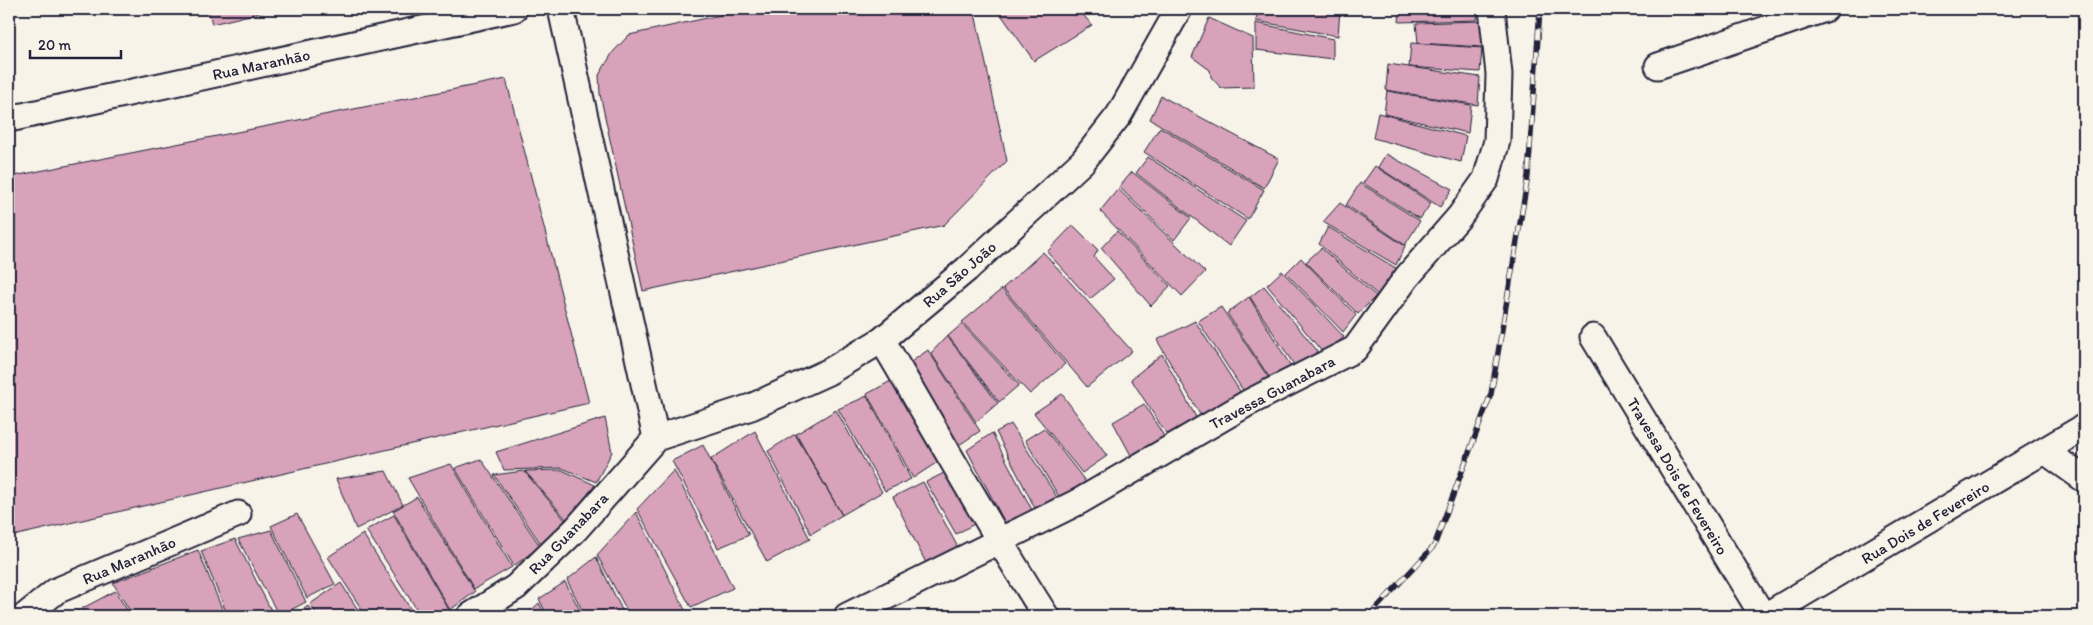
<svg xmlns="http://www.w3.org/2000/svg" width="2093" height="625" font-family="Itim,sans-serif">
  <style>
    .building { fill: #d7a2ba; stroke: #22223b }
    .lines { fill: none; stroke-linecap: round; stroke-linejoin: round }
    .street-casing { stroke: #22223b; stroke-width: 29 }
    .street { stroke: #f7f3e8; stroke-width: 25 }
    .rail-casing { stroke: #22223b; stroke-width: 5.5 }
    .rail { stroke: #f7f3e8; stroke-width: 4; stroke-dasharray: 11; stroke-linecap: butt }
    .labels { text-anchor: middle; stroke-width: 5; stroke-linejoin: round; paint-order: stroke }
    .street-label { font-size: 16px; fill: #22223b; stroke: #f7f3e8 }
  </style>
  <rect width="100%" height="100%" fill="#f7f3e8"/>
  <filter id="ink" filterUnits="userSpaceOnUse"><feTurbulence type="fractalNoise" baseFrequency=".02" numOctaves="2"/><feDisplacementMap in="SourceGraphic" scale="10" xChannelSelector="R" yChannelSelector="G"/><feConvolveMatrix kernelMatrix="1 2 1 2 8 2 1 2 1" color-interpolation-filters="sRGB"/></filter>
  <g filter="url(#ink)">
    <!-- building -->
    <path class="building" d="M 208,9 L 275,9 L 212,24 Z
      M 748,9 L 974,9 L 1007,161 L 944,225 L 643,291 L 600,94 L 599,75 L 613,52 L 629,35 Z
      M 997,9 L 1078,9 L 1092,25 L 1034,61 Z
      M 1258,9 L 1340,9 L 1338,36 L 1256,21 Z
      M 1400,9 L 1478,9 L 1477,20 L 1399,22 Z
      M 1209,18 L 1253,38 L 1254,87 L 1221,88 L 1211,77 L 1210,70 L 1192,57 Z
      M 1482,21 L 1482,47 L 1418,43 L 1416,23 Z
      M 1256,23 L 1333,39 L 1333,59 L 1256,50 Z
      M 1411,43 L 1482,48 L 1480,72 L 1409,67 Z
      M 1388,64 L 1480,77 L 1478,105 L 1386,90 Z
      M 506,79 L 589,403 L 9,537 L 9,177 Z
      M 1387,91 L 1471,105 L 1468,133 L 1384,114 Z
      M 1161,96 L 1279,159 L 1264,188 L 1150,119 Z
      M 1378,113 L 1466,136 L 1461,162 L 1373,138 Z
      M 1160,127 L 1264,190 L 1248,219 L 1144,152 Z
      M 1386,154 L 1452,189 L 1440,207 L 1378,167 Z
      M 1148,157 L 1246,221 L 1229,246 L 1136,173 Z
      M 1375,166 L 1431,203 L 1420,219 L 1363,183 Z
      M 1132,172 L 1191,218 L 1174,240 L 1119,187 Z
      M 1360,183 L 1420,221 L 1405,245 L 1346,205 Z
      M 1118,189 L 1205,272 L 1182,296 L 1100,211 Z
      M 1340,203 L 1405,246 L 1396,265 L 1323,222 Z
      M 1073,225 L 1098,250 L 1094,257 L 1114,279 L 1090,299 L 1047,252 Z
      M 1328,227 L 1399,270 L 1379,296 L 1319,244 Z
      M 1117,231 L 1170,286 L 1151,306 L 1101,248 Z
      M 1321,248 L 1376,296 L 1358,314 L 1306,262 Z
      M 1043,252 L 1132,351 L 1087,387 L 1003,288 Z
      M 1301,258 L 1356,315 L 1343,332 L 1286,273 Z
      M 1282,271 L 1344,337 L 1324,354 L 1267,285 Z
      M 1264,286 L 1320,354 L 1296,368 L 1250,297 Z
      M 1002,289 L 1065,364 L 1030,394 L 962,322 Z
      M 1249,297 L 1293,370 L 1273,383 L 1227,313 Z
      M 1221,307 L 1272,383 L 1246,395 L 1198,321 Z
      M 1195,321 L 1243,396 L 1202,418 L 1157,340 Z
      M 962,324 L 1019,385 L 999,402 L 948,336 Z
      M 947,336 L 998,403 L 976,422 L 931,353 Z
      M 928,350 L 980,431 L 950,451 L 901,369 Z
      M 1162,354 L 1198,421 L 1169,438 L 1131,379 Z
      M 898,377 L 944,458 L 913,478 L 867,394 Z
      M 1062,394 L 1107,456 L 1082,473 L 1034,413 Z
      M 867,396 L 911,479 L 885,491 L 838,409 Z
      M 1144,404 L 1167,441 L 1133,459 L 1113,422 Z
      M 836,410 L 882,492 L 842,515 L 796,434 Z
      M 605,418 L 612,452 L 596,482 L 562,468 L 504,470 L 496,452 Z
      M 1011,424 L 1060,502 L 1038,514 L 996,432 Z
      M 1044,428 L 1089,486 L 1061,500 L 1025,440 Z
      M 755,431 L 810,539 L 767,562 L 711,459 Z
      M 992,433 L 1033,512 L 1005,523 L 967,450 Z
      M 795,434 L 842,515 L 811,534 L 768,451 Z
      M 703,445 L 749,535 L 718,548 L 672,461 Z
      M 481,459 L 540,546 L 514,566 L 455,468 Z
      M 451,464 L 512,567 L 474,589 L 408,478 Z
      M 562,470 L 595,485 L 567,520 L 525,471 Z
      M 674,470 L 733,588 L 691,607 L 637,509 Z
      M 386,471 L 403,505 L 356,529 L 336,479 Z
      M 524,471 L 566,521 L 541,544 L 494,475 Z
      M 948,471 L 976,523 L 956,534 L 926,482 Z
      M 923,482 L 962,555 L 930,571 L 893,497 Z
      M 417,497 L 475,592 L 450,610 L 393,511 Z
      M 636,512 L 688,616 L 630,616 L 597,555 Z
      M 297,514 L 335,584 L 307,598 L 271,526 Z
      M 394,515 L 449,610 L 442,616 L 421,616 L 366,530 Z
      M 271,530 L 306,602 L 279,616 L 238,539 Z
      M 363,534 L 415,616 L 366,616 L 328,557 Z
      M 235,539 L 274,616 L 228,616 L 201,551 Z
      M 198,550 L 225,616 L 133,616 L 113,583 Z
      M 596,557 L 625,616 L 585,616 L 567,580 Z
      M 565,582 L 583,616 L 548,616 L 539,599 Z
      M 341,583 L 362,616 L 318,616 L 310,604 Z
      M 115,591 L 131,616 L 85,616 L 81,609 Z
      M 539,603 L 546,616 L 525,616 Z
      M 308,606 L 315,616 L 293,616 Z
      M 78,610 L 82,616 L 67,616 Z"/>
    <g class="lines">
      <!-- street casing -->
      <g class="street-casing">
        <path id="street" d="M 561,9 L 656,438
          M 1658,66 L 1825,9
          M 9,119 L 514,9
          M 1593,337 L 1763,616
          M 882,340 C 937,432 988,526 1046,616
          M 656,438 L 751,407 L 828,372 L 882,340 L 967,269 L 1083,161 L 1119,115 L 1179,9
          M 2045,451 L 2084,479
          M 25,616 L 56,591 L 238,514
          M 470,616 L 516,587 L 576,529 L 656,438
          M 847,616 L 1080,501 L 1248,403 L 1355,349 L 1407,277 L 1460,216 L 1486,179 L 1497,141 L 1499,74 L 1492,9
          M 1765,616 L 2084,427"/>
      </g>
      <!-- street -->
      <use href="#street" class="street"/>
      <!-- rail casing -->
      <g class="rail-casing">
        <path id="rail" d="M 1369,616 L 1434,546 L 1491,394 L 1528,176 L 1540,9"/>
      </g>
      <!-- rail -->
      <use href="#rail" class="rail"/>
    </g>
  </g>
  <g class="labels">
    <!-- street labels -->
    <g class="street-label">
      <text transform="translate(261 64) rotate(-12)" y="6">Rua Maranhão</text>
      <text transform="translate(959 274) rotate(-41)" y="6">Rua São João</text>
      <text transform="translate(1272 392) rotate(-28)" y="6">Travessa Guanabara</text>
      <text transform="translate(1678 476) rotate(59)" y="6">Travessa Dois de Fevereiro</text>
      <text transform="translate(1925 522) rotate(-31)" y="6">Rua Dois de Fevereiro</text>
      <text transform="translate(568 533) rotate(-46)" y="6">Rua Guanabara</text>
      <text transform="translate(129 560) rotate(-23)" y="6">Rua Maranhão</text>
    </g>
  </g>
  <!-- margin -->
  <rect width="2093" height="625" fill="none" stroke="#f7f3e8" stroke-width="30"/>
  <rect x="15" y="15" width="2063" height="595" fill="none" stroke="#22223b" stroke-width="2" filter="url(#ink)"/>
  <!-- scale -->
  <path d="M30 50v8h91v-8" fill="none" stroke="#22223b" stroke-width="2.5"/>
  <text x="38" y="50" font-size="15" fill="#22223b" stroke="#f7f3e8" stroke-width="4" paint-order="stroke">20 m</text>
</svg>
